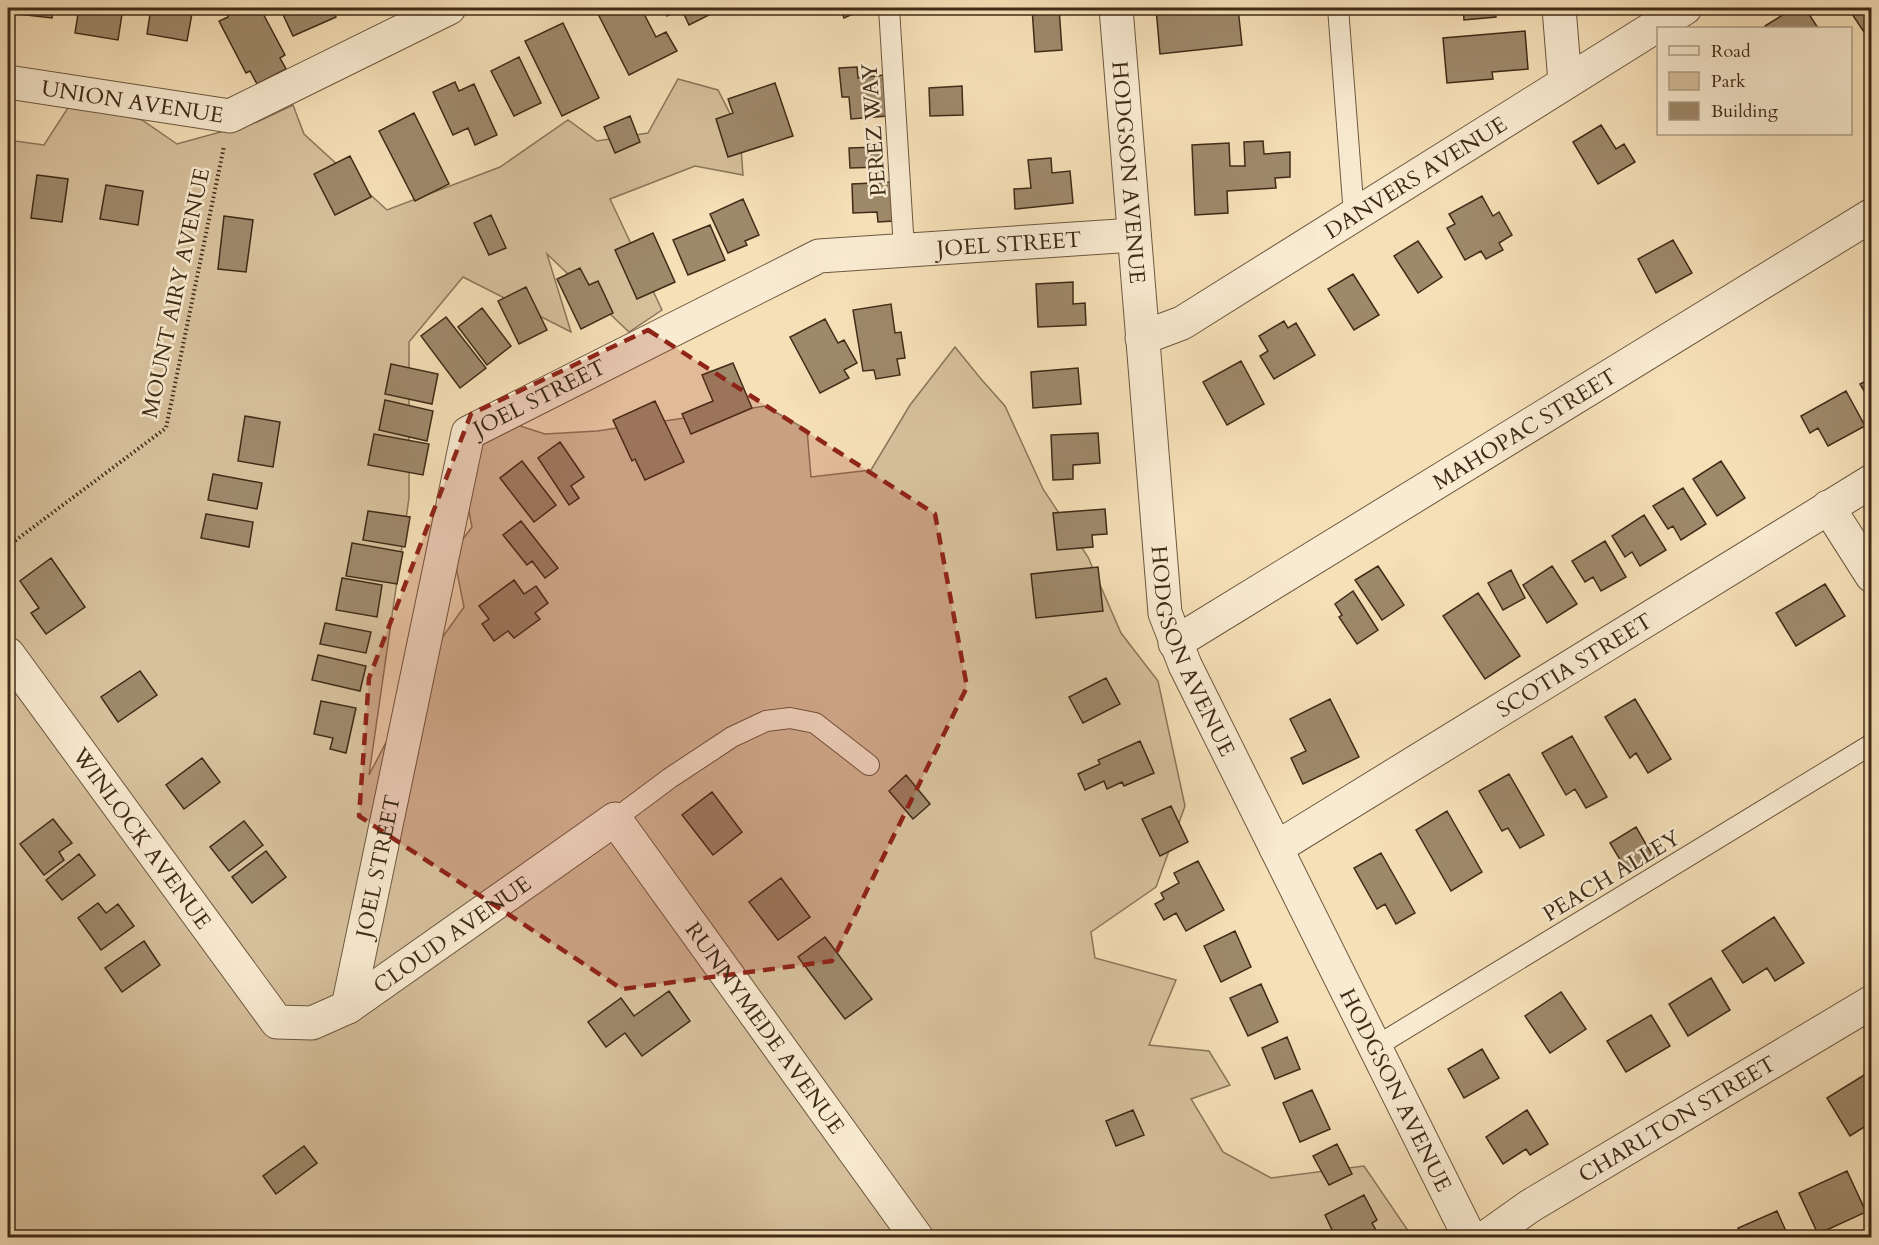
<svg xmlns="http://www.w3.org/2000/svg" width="1879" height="1245" font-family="Cardo,serif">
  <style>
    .green { fill: #d7c19d; stroke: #8b765a; stroke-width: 1.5 }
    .building { fill: #9e896b; stroke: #3f2b17; stroke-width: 1.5 }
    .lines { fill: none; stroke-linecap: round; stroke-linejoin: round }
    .lane-casing { stroke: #6d583f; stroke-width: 22 }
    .street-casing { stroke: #6d583f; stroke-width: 35 }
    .path { stroke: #3f2b17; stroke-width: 4; stroke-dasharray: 1.5 3; stroke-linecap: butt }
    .lane { stroke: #f9ebd1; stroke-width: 20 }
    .street { stroke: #f9ebd1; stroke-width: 33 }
    .marked { fill: #8f2418; fill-opacity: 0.2; stroke: #8f2418; stroke-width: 4.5; stroke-dasharray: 12 8; stroke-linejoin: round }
    .labels { text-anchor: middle; stroke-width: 5; stroke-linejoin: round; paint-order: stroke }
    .street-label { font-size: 22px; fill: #3f2b17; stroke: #f9ebd1 }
  </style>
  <rect width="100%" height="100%" fill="#f6e0b8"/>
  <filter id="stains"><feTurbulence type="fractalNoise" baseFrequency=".00333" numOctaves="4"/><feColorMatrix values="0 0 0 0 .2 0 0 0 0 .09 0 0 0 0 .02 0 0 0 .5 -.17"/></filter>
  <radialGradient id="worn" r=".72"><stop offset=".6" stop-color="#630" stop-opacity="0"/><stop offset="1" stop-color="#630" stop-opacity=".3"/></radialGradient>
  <!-- green -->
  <path class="green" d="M 678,79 L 718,90 L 740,133 L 743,175 L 695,166 L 610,199 L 662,310 L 629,332 L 547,254 L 571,332 L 463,277 L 409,342 L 409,498 L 369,775 L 437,645 L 464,607 L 453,552 L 472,527 L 465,491 L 478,444 L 505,421 L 545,434 L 597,431 L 765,406 L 807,430 L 811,477 L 871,470 L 910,405 L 955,347 L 981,379 L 1005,406 L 1043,489 L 1088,557 L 1121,633 L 1158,681 L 1185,806 L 1156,887 L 1091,932 L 1095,958 L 1176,980 L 1149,1045 L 1209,1051 L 1230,1085 L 1191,1099 L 1223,1152 L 1271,1178 L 1364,1166 L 1409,1232 L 1406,1238 L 8,1238 L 8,140 L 44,145 L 71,103 L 142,120 L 177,144 L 257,122 L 293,105 L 304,134 L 387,210 L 500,167 L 568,120 L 597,141 L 648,133 Z"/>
  <!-- building -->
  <path class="building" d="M 9,8 L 53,8 L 52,18 L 9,13 Z
    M 79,8 L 123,8 L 118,40 L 75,33 Z
    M 151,8 L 193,8 L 187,41 L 147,34 Z
    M 229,8 L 260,8 L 285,55 L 280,58 L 286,69 L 257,84 L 250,71 L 246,73 L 219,21 L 228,17 L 225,10 Z
    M 280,8 L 332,8 L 336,17 L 293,36 Z
    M 595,8 L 641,8 L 656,37 L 666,32 L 677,51 L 629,75 Z
    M 663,8 L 718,8 L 719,10 L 689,25 L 681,8 L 667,16 Z
    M 840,8 L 866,8 L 844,18 Z
    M 1032,8 L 1059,8 L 1062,50 L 1035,52 Z
    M 1156,8 L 1238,8 L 1242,45 L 1160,54 Z
    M 1438,8 L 1499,8 L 1495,8 L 1496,17 L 1464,20 L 1463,8 L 1439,11 Z
    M 1794,8 L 1805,8 L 1818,28 L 1767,28 L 1765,26 Z
    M 1848,8 L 1872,8 L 1872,40 L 1870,41 Z
    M 563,23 L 599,98 L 562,116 L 525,41 Z
    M 1525,31 L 1528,69 L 1492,72 L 1493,79 L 1447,83 L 1443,38 Z
    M 519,57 L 541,103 L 514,116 L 491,71 Z
    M 857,67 L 858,78 L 883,75 L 887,116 L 851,119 L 849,97 L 842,97 L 839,68 Z
    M 455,82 L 459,91 L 474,84 L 497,135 L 475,145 L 468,128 L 453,135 L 433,92 Z
    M 775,83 L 793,136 L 728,157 L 716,119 L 733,113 L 728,99 Z
    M 962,86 L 963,115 L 930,116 L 929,88 Z
    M 414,113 L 449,184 L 415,201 L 379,131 Z
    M 630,116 L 640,142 L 615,153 L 604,127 Z
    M 1601,125 L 1616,149 L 1624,144 L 1635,162 L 1598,184 L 1573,142 Z
    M 1263,141 L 1264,154 L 1290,152 L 1290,177 L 1275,178 L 1276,188 L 1227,191 L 1228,213 L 1195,215 L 1192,145 L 1229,143 L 1230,166 L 1245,166 L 1244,142 Z
    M 879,147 L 880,167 L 850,168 L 849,148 Z
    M 350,156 L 371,197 L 335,215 L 314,174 Z
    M 1051,158 L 1052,173 L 1070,171 L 1073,203 L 1015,209 L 1014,189 L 1031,188 L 1028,160 Z
    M 37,175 L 68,179 L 62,222 L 31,218 Z
    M 892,182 L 894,221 L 878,222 L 877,212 L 853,213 L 852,184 Z
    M 106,185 L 143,191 L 138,225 L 100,219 Z
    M 1482,196 L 1493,216 L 1499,212 L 1512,235 L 1499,243 L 1503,250 L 1486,259 L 1481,251 L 1465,260 L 1447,228 L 1455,224 L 1449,214 Z
    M 743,199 L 759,235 L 745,241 L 747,245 L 728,253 L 710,214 Z
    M 491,215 L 506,248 L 489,255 L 474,223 Z
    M 224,216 L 253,220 L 246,272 L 218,269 Z
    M 710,225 L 725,260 L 688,275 L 673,240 Z
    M 653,233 L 675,282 L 637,299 L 615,250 Z
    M 1673,240 L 1692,273 L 1656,293 L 1638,259 Z
    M 1418,241 L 1442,277 L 1418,293 L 1394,256 Z
    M 580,268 L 589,285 L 598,281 L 613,313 L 581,329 L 557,279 Z
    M 1353,274 L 1379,315 L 1354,330 L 1328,289 Z
    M 1073,282 L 1073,304 L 1085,303 L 1086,325 L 1038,327 L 1036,284 Z
    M 526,287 L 547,330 L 519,344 L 498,301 Z
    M 891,304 L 895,333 L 901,332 L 905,358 L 897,359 L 900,375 L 876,379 L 874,370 L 863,371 L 853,310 Z
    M 482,308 L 511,346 L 487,365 L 458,327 Z
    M 446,317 L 486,368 L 460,388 L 421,336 Z
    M 825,319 L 838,343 L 844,340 L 857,363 L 844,370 L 849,378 L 820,393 L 790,337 Z
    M 1284,321 L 1288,328 L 1296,323 L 1315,355 L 1274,379 L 1260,356 L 1268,351 L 1259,336 Z
    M 1241,361 L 1264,404 L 1227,425 L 1203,382 Z
    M 733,363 L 752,408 L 691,434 L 682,414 L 713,401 L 702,375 Z
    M 391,364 L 438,374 L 432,404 L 385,394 Z
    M 1078,368 L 1081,404 L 1033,408 L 1031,372 Z
    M 1872,378 L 1872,404 L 1860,384 Z
    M 1846,391 L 1865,426 L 1828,446 L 1818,428 L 1810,433 L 1801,416 Z
    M 385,400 L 433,411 L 427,441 L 379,430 Z
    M 655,401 L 684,462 L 645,480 L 635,459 L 632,461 L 613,420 Z
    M 245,416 L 280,422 L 273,467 L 238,461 Z
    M 1098,433 L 1100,463 L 1073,465 L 1073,479 L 1053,480 L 1051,435 Z
    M 374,434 L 429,444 L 423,475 L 368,465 Z
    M 560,442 L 584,477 L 571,486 L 579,498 L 569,505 L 538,458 Z
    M 522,461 L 556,505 L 534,522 L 500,478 Z
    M 1721,461 L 1745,498 L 1717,516 L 1693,479 Z
    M 213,474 L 262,483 L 257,509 L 208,500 Z
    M 1683,488 L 1706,524 L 1681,540 L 1673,526 L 1668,529 L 1653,506 Z
    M 8,508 L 14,518 L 8,522 Z
    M 1105,509 L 1107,534 L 1092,535 L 1093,547 L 1057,550 L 1053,513 Z
    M 368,511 L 410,517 L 405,547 L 363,540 Z
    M 206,514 L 253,522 L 249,547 L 201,538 Z
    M 1644,515 L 1666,550 L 1640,566 L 1632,552 L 1625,557 L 1612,536 Z
    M 521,521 L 558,568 L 545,578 L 532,561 L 527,565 L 503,535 Z
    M 1605,541 L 1626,577 L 1601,591 L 1593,577 L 1585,582 L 1572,561 Z
    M 352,543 L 403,552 L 397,584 L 346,576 Z
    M 51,558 L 85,607 L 46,634 L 31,613 L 39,608 L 20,581 Z
    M 1378,566 L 1404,605 L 1382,620 L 1355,580 Z
    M 1552,566 L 1577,604 L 1547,623 L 1523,585 Z
    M 1098,567 L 1103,611 L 1036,618 L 1031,574 Z
    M 1511,570 L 1525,598 L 1503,610 L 1488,583 Z
    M 342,578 L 382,585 L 377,617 L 336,610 Z
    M 514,580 L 524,594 L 536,586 L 548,603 L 535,613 L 540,619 L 514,638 L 508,631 L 494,641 L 482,624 L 489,619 L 479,606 Z
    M 1825,584 L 1845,616 L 1796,646 L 1776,613 Z
    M 1353,591 L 1378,630 L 1357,644 L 1339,617 L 1342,615 L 1335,604 Z
    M 1478,593 L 1520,656 L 1485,679 L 1443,616 Z
    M 325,623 L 371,632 L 366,653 L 320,644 Z
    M 318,655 L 366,666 L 360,691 L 312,680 Z
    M 140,671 L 157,695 L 118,722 L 101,697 Z
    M 1106,678 L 1120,704 L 1083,723 L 1069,697 Z
    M 1330,699 L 1359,757 L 1303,784 L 1291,758 L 1306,751 L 1290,719 Z
    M 1635,699 L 1671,759 L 1648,773 L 1636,753 L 1630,758 L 1605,717 Z
    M 321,701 L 356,708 L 346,753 L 330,749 L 333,738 L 314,734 Z
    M 1572,736 L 1607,797 L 1586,808 L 1575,789 L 1566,795 L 1542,753 Z
    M 1140,741 L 1154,773 L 1124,786 L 1122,782 L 1107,789 L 1104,781 L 1085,790 L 1078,774 L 1100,764 L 1098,760 Z
    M 202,758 L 220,782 L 184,809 L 166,785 Z
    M 1509,774 L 1544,835 L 1520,848 L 1508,828 L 1502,831 L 1479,791 Z
    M 906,775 L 930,804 L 913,819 L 889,791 Z
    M 712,792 L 742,832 L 713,855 L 682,815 Z
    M 1171,806 L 1188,842 L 1160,856 L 1142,819 Z
    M 1447,811 L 1482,872 L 1451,891 L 1416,830 Z
    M 53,819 L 72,843 L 59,852 L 64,860 L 44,875 L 20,844 Z
    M 244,821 L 263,845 L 229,871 L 210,847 Z
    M 1636,827 L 1654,858 L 1628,873 L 1610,843 Z
    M 266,851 L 286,877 L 252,903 L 232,877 Z
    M 1381,853 L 1415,913 L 1396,924 L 1385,904 L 1377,909 L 1354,868 Z
    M 79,854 L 95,875 L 62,900 L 46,880 Z
    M 1198,861 L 1224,910 L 1186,931 L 1176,913 L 1164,920 L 1155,904 L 1164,899 L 1161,893 L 1179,883 L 1174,873 Z
    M 781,878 L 810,917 L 778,940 L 749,902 Z
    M 98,903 L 106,913 L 118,904 L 134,926 L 101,950 L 78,918 Z
    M 1774,917 L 1804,963 L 1775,981 L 1767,968 L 1743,983 L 1722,951 Z
    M 1235,931 L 1251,967 L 1221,982 L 1204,946 Z
    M 825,937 L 872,999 L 845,1019 L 798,957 Z
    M 144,941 L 160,965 L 122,992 L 105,968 Z
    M 1711,978 L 1730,1010 L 1688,1036 L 1669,1004 Z
    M 1261,984 L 1278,1022 L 1248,1036 L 1230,998 Z
    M 669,991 L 690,1021 L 642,1056 L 625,1033 L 606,1047 L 588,1022 L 621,998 L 634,1016 Z
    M 1561,992 L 1586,1029 L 1550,1053 L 1525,1016 Z
    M 1651,1015 L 1670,1046 L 1626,1072 L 1607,1041 Z
    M 1287,1037 L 1300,1069 L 1275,1079 L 1262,1048 Z
    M 1482,1049 L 1499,1078 L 1464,1098 L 1448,1069 Z
    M 1869,1072 L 1872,1076 L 1872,1122 L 1850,1136 L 1827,1098 Z
    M 1312,1090 L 1330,1129 L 1300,1142 L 1283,1103 Z
    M 1133,1110 L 1144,1135 L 1116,1146 L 1106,1121 Z
    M 1527,1110 L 1548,1144 L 1530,1155 L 1526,1149 L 1503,1164 L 1486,1137 Z
    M 1337,1144 L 1352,1174 L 1329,1185 L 1313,1156 Z
    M 304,1146 L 317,1163 L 276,1194 L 263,1176 Z
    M 1847,1171 L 1866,1212 L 1818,1234 L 1799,1193 Z
    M 1364,1195 L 1377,1220 L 1372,1223 L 1376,1230 L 1362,1238 L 1336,1238 L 1325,1215 Z
    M 1777,1211 L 1789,1238 L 1743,1238 L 1738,1228 Z"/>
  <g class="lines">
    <!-- lane casing -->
    <g class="lane-casing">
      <path id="lane" d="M 889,8 L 904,249
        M 1338,8 L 1354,215
        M 615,819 L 670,778 L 732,737 L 766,721 L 790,718 L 815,723 L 869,765
        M 1375,1047 L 1872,744"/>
    </g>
    <!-- street casing -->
    <g class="street-casing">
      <g id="street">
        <path id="s1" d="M 1116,8 L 1165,613 L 1185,665 L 1470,1238"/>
        <path d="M 1559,8 L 1565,82"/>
        <path id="s2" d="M 8,82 L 230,116 L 449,8"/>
        <path id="s3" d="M 1142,338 L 1182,323 L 1685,8"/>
        <path d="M 1828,507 L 1872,576"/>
        <path id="s4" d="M 1175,643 L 1872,215"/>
        <path id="s5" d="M 8,654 L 277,1022 L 312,1023 L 348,1007 L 615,819 L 917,1238"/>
        <path id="s6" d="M 1276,848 L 1872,481"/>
        <path id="s7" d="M 348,1007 L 468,433 L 819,256 L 1134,235"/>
        <path id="s8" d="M 1485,1238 L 1530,1206 L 1872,1002"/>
      </g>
    </g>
    <!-- path -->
    <path class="path" d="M 8,546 L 166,428 L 224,146"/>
    <!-- lane -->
    <use href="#lane" class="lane"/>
    <!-- street -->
    <use href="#street" class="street"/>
  </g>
  <!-- marked area -->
  <path class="marked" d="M 648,330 L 935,514 L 967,687 L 832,961 L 622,989 L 359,816 L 369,678 L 471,414 Z"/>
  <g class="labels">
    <!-- street labels -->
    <g class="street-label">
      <text dy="8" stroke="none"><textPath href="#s2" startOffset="126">UNION AVENUE</textPath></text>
      <text transform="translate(873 130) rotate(-94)" y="8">PEREZ WAY</text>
      <text dy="8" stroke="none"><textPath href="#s1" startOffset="165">HODGSON AVENUE</textPath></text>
      <text dy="8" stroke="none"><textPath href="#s3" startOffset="318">DANVERS AVENUE</textPath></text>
      <text dy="8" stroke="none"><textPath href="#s7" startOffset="1170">JOEL STREET</textPath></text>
      <text transform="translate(175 293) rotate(-78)" y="8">MOUNT AIRY AVENUE</text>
      <text dy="8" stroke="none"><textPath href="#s7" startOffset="666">JOEL STREET</textPath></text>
      <text dy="8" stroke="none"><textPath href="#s4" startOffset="410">MAHOPAC STREET</textPath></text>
      <text dy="8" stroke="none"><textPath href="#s1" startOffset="651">HODGSON AVENUE</textPath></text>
      <text dy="8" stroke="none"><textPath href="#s6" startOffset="350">SCOTIA STREET</textPath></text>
      <text dy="8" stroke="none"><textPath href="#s5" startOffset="228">WINLOCK AVENUE</textPath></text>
      <text dy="8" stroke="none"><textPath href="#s7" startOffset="144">JOEL STREET</textPath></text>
      <text transform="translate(1611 875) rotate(-31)" y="8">PEACH ALLEY</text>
      <text dy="8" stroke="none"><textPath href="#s5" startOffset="657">CLOUD AVENUE</textPath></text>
      <text dy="8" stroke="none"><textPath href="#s5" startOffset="1114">RUNNYMEDE AVENUE</textPath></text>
      <text dy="8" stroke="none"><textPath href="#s1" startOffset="1137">HODGSON AVENUE</textPath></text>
      <text dy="8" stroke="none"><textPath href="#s8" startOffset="226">CHARLTON STREET</textPath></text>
    </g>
  </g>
  <!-- margin -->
  <rect width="1879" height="1245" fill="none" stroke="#f6e0b8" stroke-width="30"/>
  <rect x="9" y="9" width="1861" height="1227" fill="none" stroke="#3f2b17" stroke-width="3"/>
  <rect x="15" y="15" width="1849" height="1215" fill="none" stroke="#3f2b17" stroke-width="1.5"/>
  <!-- legend -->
  <rect x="1657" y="27" width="195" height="108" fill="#f9ebd1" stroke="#af9e87" stroke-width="1.5"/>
  <rect x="1669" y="46" width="30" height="9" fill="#f9ebd1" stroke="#af9e87" stroke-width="1.5"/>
  <text x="1711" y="57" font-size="18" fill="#3f2b17">Road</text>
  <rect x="1669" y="72" width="30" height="18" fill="#d7c19d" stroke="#af9e87" stroke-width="1.5"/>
  <text x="1711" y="87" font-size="18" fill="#3f2b17">Park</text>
  <rect x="1669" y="102" width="30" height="18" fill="#9e896b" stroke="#af9e87" stroke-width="1.5"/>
  <text x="1711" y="117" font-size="18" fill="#3f2b17">Building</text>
  <rect width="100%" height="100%" filter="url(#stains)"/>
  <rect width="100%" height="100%" fill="url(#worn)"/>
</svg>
